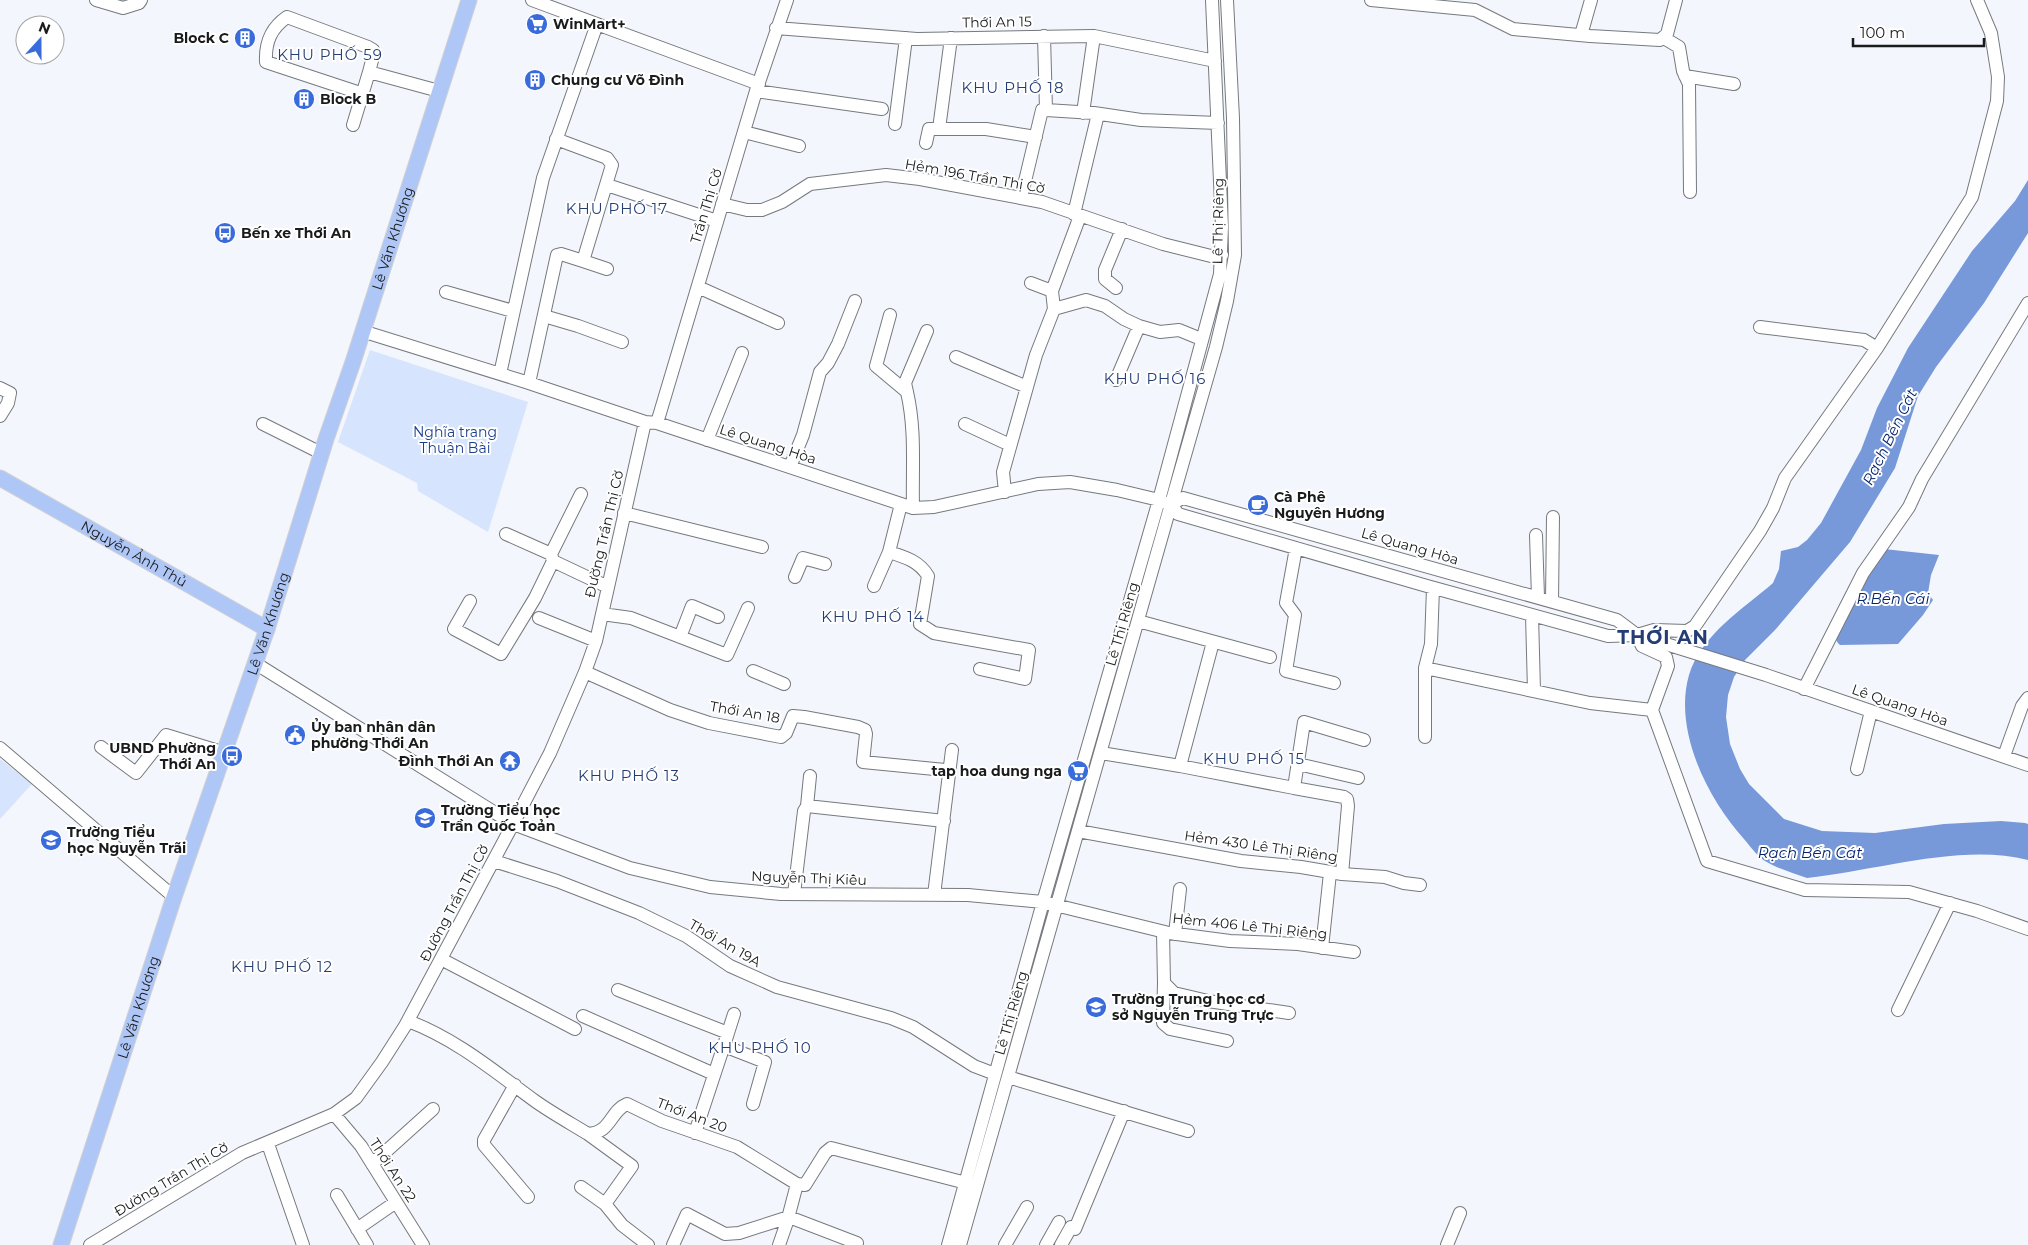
<svg xmlns="http://www.w3.org/2000/svg" width="2028" height="1245" font-family="Montserrat,sans-serif">
  <style>
    .green { fill: #d6e4fe }
    .water { fill: #7798d9 }
    .lines { fill: none; stroke-linecap: round; stroke-linejoin: round }
    .minor-casing { stroke: #76797d; stroke-width: 14 }
    .major-casing { stroke: #d1d1d2; stroke-width: 17 }
    .minor { stroke: #fff; stroke-width: 12 }
    .major { stroke: #afc7f7; stroke-width: 15 }
    .labels { text-anchor: middle; stroke-width: 4; stroke-linejoin: round; paint-order: stroke }
    .street-label { font-size: 14px; fill: #1a1b1c; stroke: #fff }
    .poi-label { font-size: 14px; font-weight: bold; fill: #1a1b1c; stroke: #fff; text-anchor: start }
    .park-label { font-size: 14px; fill: #1d3f8b; stroke: #fff }
    .neighbourhood-label { font-size: 15px; letter-spacing: 1px; fill: #243e75; stroke: #fff }
    .water-label { font-size: 15px; font-style: italic; fill: #06246e; stroke: #fff }
    .district-label { font-size: 19px; font-weight: bold; letter-spacing: 1px; fill: #243e75; stroke: #fff }
  </style>
  <rect width="100%" height="100%" fill="#f3f6fc"/>
  <!-- green -->
  <path class="green" d="M 370,350 L 528,402 L 488,532 L 418,491 L 417,483 L 338,442 Z
    M 0,759 L 32,784 L 0,819 Z"/>
  <!-- water -->
  <path class="water" d="M 2028,180 L 2028,233 L 1984,303 L 1936,367 L 1918,396 L 1895,468 L 1850,542 L 1775,630 L 1745,660 L 1734,677 L 1728,695 L 1726,717 L 1730,744 L 1740,769 L 1749,784 L 1784,819 L 1822,831 L 1875,833 L 1944,824 L 2001,821 L 2025,823 L 2028,824 L 2028,860 C 1961,843 1876,871 1807,878 C 1793,873 1778,869 1765,861 C 1757,856 1750,846 1744,839 C 1708,799 1673,731 1689,675 C 1701,635 1743,609 1773,583 L 1779,569 L 1781,551 L 1798,547 L 1807,540 L 1821,523 L 1861,450 L 1877,408 L 1908,348 L 1972,251 L 2015,201 Z
    M 1884,549 L 1939,555 L 1931,575 L 1928,593 L 1933,600 L 1923,615 L 1898,644 L 1840,645 C 1833,639 1836,634 1838,626 Z"/>
  <g class="lines">
    <!-- minor casing -->
    <g class="minor-casing">
      <path id="minor" d="M 96,0 L 123,8 L 139,3 L 141,0
        M 532,0 L 759,84
        M 1371,0 L 1475,10 L 1513,29 L 1590,36 L 1660,40 L 1667,34 L 1676,0
        M 776,28 L 917,39 L 1094,36 L 1215,61
        M 1581,35 L 1591,0
        M 1044,36 L 1046,110
        M 1664,38 L 1679,47 L 1683,71 L 1689,84 L 1690,192
        M 1685,76 L 1734,84
        M 756,91 L 882,109
        M 363,94 L 266,62 C 265,42 271,28 287,17 L 368,47 L 373,50 L 374,53 L 369,72 L 439,91
        M 1046,110 L 1094,113 L 1141,120 L 1218,123
        M 1083,113 L 1094,36
        M 895,124 L 906,38
        M 353,125 L 369,72
        M 939,129 L 951,38
        M 744,132 L 799,146
        M 926,143 L 929,129 L 986,129 L 1036,137
        M 607,185 L 717,221
        M 1021,198 L 1042,110 L 1046,110
        M 722,204 L 747,210 L 762,210 L 782,202 L 810,184 L 886,175 L 920,179 L 1042,202 L 1163,244 L 1215,257 L 1222,255
        M 1074,214 L 1098,114
        M 583,261 L 607,269
        M 1031,283 L 1052,291
        M 698,287 L 778,323
        M 1116,288 L 1105,279 L 1105,270 L 1122,229
        M 446,292 L 513,311
        M 1054,309 L 1086,300 L 1105,306 L 1124,319 L 1139,326 L 1160,332 L 1179,330 L 1201,339
        M 890,315 L 876,366 L 907,392 C 916,431 912,469 913,508
        M 544,316 L 578,326 L 622,342
        M 1760,327 L 1864,340 L 1877,348
        M 362,331 L 529,383 L 645,422 L 657,423 L 913,508 L 934,507 L 1038,484 L 1070,482 L 1117,490 L 1159,500 L 1171,504 L 1178,514 L 1427,586 L 1608,636 L 1637,635 L 1653,640 L 1766,675 L 2028,765
        M 956,357 L 1027,387
        M 500,374 L 543,178 L 597,24
        M 1116,380 L 1139,326
        M 529,383 L 557,255 L 561,254 L 583,261 L 612,165 L 607,158 L 556,139
        M 0,388 L 10,393 L 8,403 L 0,416
        M 907,392 L 905,383 L 927,331
        M 657,423 L 756,91 L 787,0
        M 263,424 L 321,453
        M 965,424 L 1010,445
        M 707,440 L 742,353
        M 790,467 L 803,435 L 820,372 L 828,363 L 838,344 L 855,301
        M 1005,492 L 1003,472 L 1036,355 L 1054,309 L 1052,291 L 1080,216
        M 901,504 L 889,552 C 905,557 919,561 928,576 L 920,624 L 934,633 L 1029,650 L 1025,679 L 980,669
        M 1171,504 L 1183,498 L 1617,620 L 1637,635 L 1642,646 L 1666,657 L 1668,666 L 1652,710 L 1707,861 L 1805,890 L 1909,892 L 1977,911 L 2028,929
        M 624,513 L 762,547
        M 506,534 L 551,554
        M 1536,535 L 1538,597
        M 1296,548 L 1286,603 L 1295,615 L 1286,671 L 1334,683
        M 553,561 L 551,554 L 581,494
        M 795,577 L 803,558 L 825,564
        M 874,586 L 889,552
        M 470,601 L 454,629 L 501,654 L 535,598 L 553,561 L 608,587
        M 1552,601 L 1553,517
        M 602,614 L 631,618 L 727,655 L 748,608
        M 1532,615 L 1534,691
        M 539,618 L 596,641
        M 1138,621 L 1270,657
        M 1637,635 L 1654,630 L 1687,631 L 1695,626 L 1760,531 L 1773,508 L 1785,478 L 1877,348 L 1972,197 L 1997,101 L 1998,77 L 1991,33 L 1977,0
        M 680,637 L 692,606 L 718,617
        M 255,663 L 513,824 L 630,868 L 710,887 L 781,894 L 968,895 L 1043,902 L 1169,933 L 1230,941 L 1298,944 L 1354,952
        M 1425,668 L 1590,703 L 1652,710
        M 753,671 L 784,684
        M 585,672 L 670,710 L 709,723 L 781,737 L 786,733 L 793,716 L 804,717 L 858,727 L 865,730 L 866,734 L 863,762 L 945,770 L 948,774
        M 1804,689 L 1863,573 L 1909,507 L 1922,479 L 2028,303
        M 1425,737 L 1425,668 L 1431,644 L 1433,588
        M 101,747 L 136,773 L 166,735 L 225,753
        M 0,748 L 174,897
        M 1101,753 L 1180,766 L 1294,788 L 1304,722 L 1364,740
        M 2004,756 L 2022,706 L 2028,698
        M 1298,764 L 1358,778
        M 1180,766 L 1213,642
        M 1857,769 L 1871,711
        M 807,806 L 944,821
        M 1078,831 L 1241,861 L 1301,867 L 1342,874 L 1348,806 L 1347,799 L 1344,797 L 1294,788
        M 494,861 L 557,881 L 639,913 L 686,936 L 730,966 L 777,987 L 891,1018 L 913,1027 L 974,1066 L 995,1074
        M 1342,874 L 1385,877 L 1404,883 L 1420,885
        M 794,894 L 804,811 L 807,806 L 810,776
        M 934,895 L 952,750
        M 1163,932 L 1164,983 L 1174,993 L 1208,1001 L 1289,1013
        M 1175,934 L 1180,889
        M 1322,948 L 1330,873
        M 441,959 L 575,1029
        M 1164,983 L 1163,1023 L 1170,1029 L 1227,1041
        M 618,990 L 728,1033 L 695,1133
        M 1898,1010 L 1950,903
        M 583,1016 L 714,1074
        M 408,1021 C 456,1039 494,1071 535,1101 C 552,1113 570,1123 588,1134 C 611,1133 610,1111 627,1104 L 662,1121 L 737,1147 L 797,1184 L 805,1185 L 825,1153 L 831,1148 L 974,1185
        M 728,1033 L 734,1014
        M 724,1046 L 765,1062 L 753,1104
        M 1008,1077 L 1188,1131
        M 515,1085 L 484,1140 L 484,1145 L 528,1197
        M 334,1114 L 361,1146 L 423,1245
        M 588,1134 L 632,1166 L 605,1204 L 622,1225 L 648,1245
        M 268,1144 L 303,1245
        M 372,1164 L 433,1109
        M 581,1187 L 605,1204
        M 337,1195 L 367,1245
        M 357,1229 L 396,1202
        M 1075,1229 L 1124,1111
        M 90,1245 L 242,1153 L 334,1114 L 356,1098 L 382,1062 L 405,1026 L 513,824 L 550,753 L 585,672 L 596,641 L 645,422
        M 673,1245 L 687,1214 L 725,1234 L 739,1233 L 789,1217 L 857,1243
        M 779,1245 L 787,1222 L 797,1184
        M 948,1245 L 1043,902 L 1159,500 L 1220,274 L 1222,227 L 1212,0
        M 960,1245 L 1171,504 L 1216,347 L 1227,301 L 1235,255 L 1233,118 L 1227,0
        M 1005,1245 L 1027,1207
        M 1046,1245 L 1059,1222
        M 1061,1245 L 1071,1227
        M 1447,1245 L 1460,1213"/>
    </g>
    <!-- major casing -->
    <g class="major-casing">
      <g id="major">
        <path id="s1" d="M 0,478 L 267,629"/>
        <path id="s2" d="M 61,1245 L 174,897 L 267,629 L 326,439 L 353,362 L 469,0"/>
      </g>
    </g>
    <!-- minor -->
    <use href="#minor" class="minor"/>
    <!-- major -->
    <use href="#major" class="major"/>
  </g>
  <!-- icons -->
  <defs>
    <g id="supermarket-disc" transform="scale(1.125)"><circle r="9.5" fill="#396bdb" stroke="#fff"/><path d="M-6-5.5h2.5l.6 2H6L4.5 2H-2.5L-4.4-4H-6ZM-1.5 3.2a1.3 1.3 0 1 0 .1 0ZM3 3.2a1.3 1.3 0 1 0 .1 0Z" fill="#fff"/></g>
    <g id="building-disc" transform="scale(1.125)"><circle r="9.5" fill="#396bdb" stroke="#fff"/><path d="M-4-6H4V6H1V3H-1V6H-4ZM-2.5-4.3h1.7v1.8h-1.7ZM.8-4.3h1.7v1.8H.8ZM-2.5-1h1.7V.8h-1.7ZM.8-1h1.7V.8H.8Z" fill="#fff"/></g>
    <g id="bus-disc" transform="scale(1.125)"><circle r="9.5" fill="#396bdb" stroke="#fff"/><path d="M-5-6H5V4H4V6H2V4H-2V6H-4V4H-5ZM-3.5-4V0h7V-4ZM-3.5 1.2v1.5H-2V1.2ZM2 1.2v1.5H3.5V1.2Z" fill="#fff"/></g>
    <g id="cafe-disc" transform="scale(1.125)"><circle r="9.5" fill="#396bdb" stroke="#fff"/><path d="M-5.5-4.5H6V0H3Q3 3.5 0 3.5H-2.5Q-5.5 3.5-5.5 0ZM3-3.2v2h1.7v-2ZM-6 4.5H4V6H-6Z" fill="#fff"/></g>
    <g id="civic-disc" transform="scale(1.125)"><circle r="9.5" fill="#396bdb" stroke="#fff"/><path d="M-.6-6.5H3V-4.5H.6V-3L4-1V1h2V6H-6V1h2V-1L-.6-3ZM-1.2 2.5V6h2.4V2.5Z" fill="#fff"/></g>
    <g id="temple-disc" transform="scale(1.125)"><circle r="9.5" fill="#396bdb" stroke="#fff"/><path d="M0-6L5-2H3V0L6.5 2.5H4V6H1.5V3h-3V6H-4V2.5H-6.5L-3 0V-2H-5Z" fill="#fff"/></g>
    <g id="school-disc" transform="scale(1.125)"><circle r="9.5" fill="#396bdb" stroke="#fff"/><path d="M0-5L7-2L0 1L-7-2ZM-4 1L0 2.5L4 1V4Q0 6-4 4Z" fill="#fff"/></g>
  </defs>
  <g fill-rule="evenodd">
    <use href="#supermarket-disc" x="537" y="24"/>
    <use href="#building-disc" x="245" y="38"/>
    <use href="#building-disc" x="535" y="80"/>
    <use href="#building-disc" x="304" y="99"/>
    <use href="#bus-disc" x="225" y="233"/>
    <use href="#cafe-disc" x="1258" y="505"/>
    <use href="#civic-disc" x="295" y="735"/>
    <use href="#bus-disc" x="232" y="756"/>
    <use href="#temple-disc" x="510" y="761"/>
    <use href="#supermarket-disc" x="1078" y="771"/>
    <use href="#school-disc" x="425" y="818"/>
    <use href="#school-disc" x="51" y="840"/>
    <use href="#school-disc" x="1096" y="1007"/>
  </g>
  <g class="labels">
    <!-- street labels -->
    <g class="street-label">
      <text transform="translate(997 22) rotate(-1)" y="5">Thới An 15</text>
      <text transform="translate(975 176) rotate(10)" y="5">Hẻm 196 Trần Thị Cờ</text>
      <text transform="translate(706 206) rotate(-73)" y="5">Trần Thị Cờ</text>
      <text transform="translate(1218 221) rotate(-89)" y="5">Lê Thị Riêng</text>
      <text dy="5" stroke="none"><textPath href="#s2" startOffset="1060">Lê Văn Khương</textPath></text>
      <text transform="translate(768 444) rotate(18)" y="5">Lê Quang Hòa</text>
      <text transform="translate(604 534) rotate(-77)" y="5">Đường Trần Thị Cờ</text>
      <text transform="translate(1410 546) rotate(16)" y="5">Lê Quang Hòa</text>
      <text dy="5" stroke="none"><textPath href="#s1" startOffset="154">Nguyễn Ảnh Thủ</textPath></text>
      <text dy="5" stroke="none"><textPath href="#s2" startOffset="655">Lê Văn Khương</textPath></text>
      <text transform="translate(1122 624) rotate(-74)" y="5">Lê Thị Riêng</text>
      <text transform="translate(1900 705) rotate(19)" y="5">Lê Quang Hòa</text>
      <text transform="translate(745 712) rotate(10)" y="5">Thới An 18</text>
      <text transform="translate(1261 846) rotate(8)" y="5">Hẻm 430 Lê Thị Riêng</text>
      <text transform="translate(809 878) rotate(2)" y="5">Nguyễn Thị Kiêu</text>
      <text transform="translate(454 903) rotate(-62)" y="5">Đường Trần Thị Cờ</text>
      <text transform="translate(1250 926) rotate(6)" y="5">Hẻm 406 Lê Thị Riêng</text>
      <text transform="translate(725 943) rotate(30)" y="5">Thới An 19A</text>
      <text dy="5" stroke="none"><textPath href="#s2" startOffset="250">Lê Văn Khương</textPath></text>
      <text transform="translate(1011 1013) rotate(-74)" y="5">Lê Thị Riêng</text>
      <text transform="translate(692 1115) rotate(21)" y="5">Thới An 20</text>
      <text transform="translate(393 1170) rotate(57)" y="5">Thới An 22</text>
      <text transform="translate(171 1179) rotate(-31)" y="5">Đường Trần Thị Cờ</text>
    </g>
    <!-- poi labels -->
    <g class="poi-label">
      <text x="553" y="29">WinMart+</text>
      <text x="229" y="43" text-anchor="end">Block C</text>
      <text x="551" y="85">Chung cư Võ Đình</text>
      <text x="320" y="104">Block B</text>
      <text x="241" y="238">Bến xe Thới An</text>
      <text x="1274" y="502">Cà Phê<tspan x="1274" dy="16">Nguyên Hương</tspan></text>
      <text x="311" y="732">Ủy ban nhân dân<tspan x="311" dy="16">phường Thới An</tspan></text>
      <text x="216" y="753" text-anchor="end">UBND Phường<tspan x="216" dy="16">Thới An</tspan></text>
      <text x="494" y="766" text-anchor="end">Đình Thới An</text>
      <text x="1062" y="776" text-anchor="end">tap hoa dung nga</text>
      <text x="441" y="815">Trường Tiểu học<tspan x="441" dy="16">Trần Quốc Toản</tspan></text>
      <text x="67" y="837">Trường Tiểu<tspan x="67" dy="16">học Nguyễn Trãi</tspan></text>
      <text x="1112" y="1004">Trường Trung học cơ<tspan x="1112" dy="16">sở Nguyễn Trung Trực</tspan></text>
    </g>
    <!-- park labels -->
    <g class="park-label">
      <text x="455" y="437">Nghĩa trang<tspan x="455" dy="16">Thuận Bài</tspan></text>
    </g>
    <!-- neighbourhood labels -->
    <g class="neighbourhood-label">
      <text x="330" y="60">KHU PHỐ 59</text>
      <text x="1013" y="93">KHU PHỐ 18</text>
      <text x="617" y="214">KHU PHỐ 17</text>
      <text x="1155" y="384">KHU PHỐ 16</text>
      <text x="873" y="622">KHU PHỐ 14</text>
      <text x="1254" y="764">KHU PHỐ 15</text>
      <text x="629" y="781">KHU PHỐ 13</text>
      <text x="282" y="972">KHU PHỐ 12</text>
      <text x="760" y="1053">KHU PHỐ 10</text>
    </g>
    <!-- water labels -->
    <g class="water-label">
      <text transform="translate(1890 437) rotate(-64)" y="5">Rạch Bến Cát</text>
      <text x="1893" y="604">R.Bến Cái</text>
      <text x="1810" y="858">Rạch Bến Cát</text>
    </g>
    <!-- district labels -->
    <g class="district-label">
      <text x="1663" y="644">THỚI AN</text>
    </g>
  </g>
  <!-- north arrow -->
  <g transform="translate(40 40) rotate(21)"><circle r="24" fill="#ffffff" stroke="#a3a4a4"/>
  <path d="M0-4L9 19L0 12L-9 19Z" fill="#396bdb"/>
  <text y="-8" font-size="14" font-weight="bold" text-anchor="middle" fill="#1a1b1c">N</text>
  </g>
  <!-- scale -->
  <path d="M1853 38v8h131v-8" fill="none" stroke="#1a1b1c" stroke-width="2.5"/>
  <text x="1860" y="38" font-size="15" fill="#1a1b1c" stroke="#ffffff" stroke-width="4" paint-order="stroke">100 m</text>
</svg>
